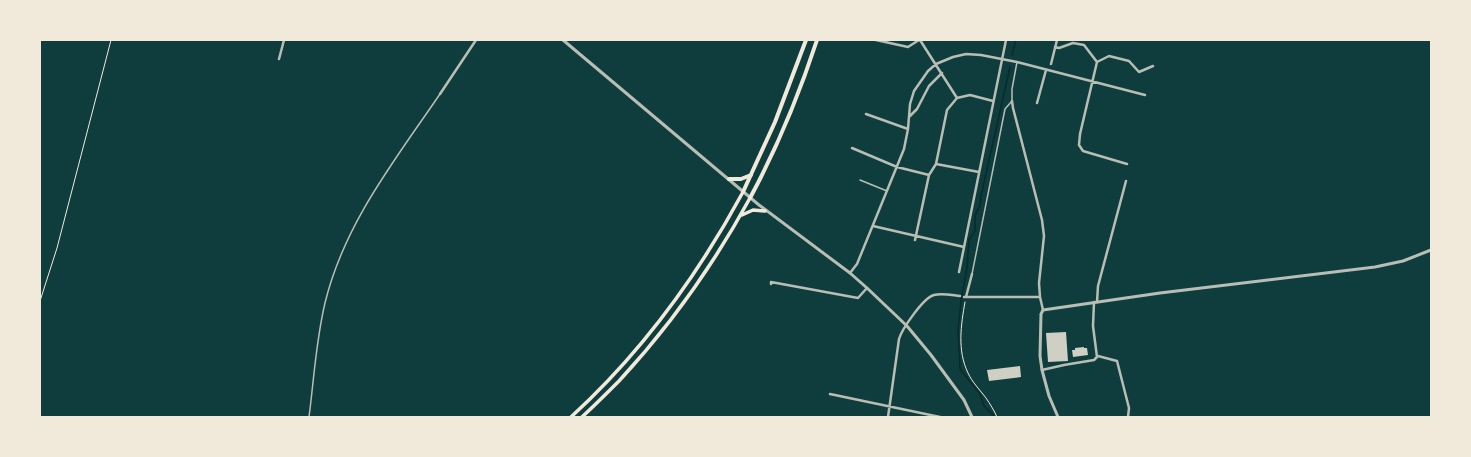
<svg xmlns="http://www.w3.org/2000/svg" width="1471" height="457" font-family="'DejaVu Sans',sans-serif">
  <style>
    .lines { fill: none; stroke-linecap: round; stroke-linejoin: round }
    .stream { stroke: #0a2a2b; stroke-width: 1.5 }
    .building { fill: #cfcfc3 }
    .path { stroke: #f1e9da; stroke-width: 1 }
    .service { stroke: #b8beb3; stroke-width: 1.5 }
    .minor { stroke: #b8beb3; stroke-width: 2.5 }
    .tertiary { stroke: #b8beb3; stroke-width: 3 }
    .secondary { stroke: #f1e9da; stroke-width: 3.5 }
    .trunk { stroke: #f1e9da; stroke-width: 4 }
  </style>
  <rect width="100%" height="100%" fill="#0f3d3e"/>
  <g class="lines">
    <!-- stream -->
    <path class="stream" d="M 1012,55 L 1016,40
      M 995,417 L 984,406 L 980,394 L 960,369 L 958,330 L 961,301 L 967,268 L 969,240 L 975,231 L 975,216 L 980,205 L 981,196 L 1010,67"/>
  </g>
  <!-- building -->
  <path class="building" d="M 1066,332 L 1068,361 L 1048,362 L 1046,333 Z
    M 1084,347 L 1084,348 L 1087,348 L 1088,355 L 1073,357 L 1072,350 L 1075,350 L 1075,348 Z
    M 1020,366 L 1021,377 L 989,381 L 987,370 Z"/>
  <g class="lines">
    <!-- path -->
    <path class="path" d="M 40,301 L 57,248 L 111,40
      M 965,302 C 961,325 957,350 968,373 C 972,382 980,390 986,398 C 990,404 994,410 997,417"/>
    <!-- service -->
    <path class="service" d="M 860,180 L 887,191
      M 972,274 L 1005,109 L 1012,101 L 1012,89 L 1017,62
      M 309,417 C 314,379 316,340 325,303 C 344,224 395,160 440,94"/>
    <!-- minor -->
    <path class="minor" d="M 876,40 L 908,47 L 919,40
      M 920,40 L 957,98
      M 1055,47 L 1059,48 L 1073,43 L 1084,45 L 1097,62
      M 279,59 L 284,40
      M 1051,64 L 1057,40
      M 440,94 L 476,40
      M 1012,101 L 1013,108 L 1042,220 L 1044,236 L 1039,283 L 1040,297 L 1043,310
      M 1037,103 L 1046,70
      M 866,114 L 908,129
      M 909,117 L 917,109 L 929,86 L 942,73
      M 852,148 L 897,167 L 929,175
      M 936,164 L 979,172
      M 1127,164 L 1083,151 L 1079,145 L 1080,134 L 1097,62 L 1109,56 L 1129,61 L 1139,72 L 1153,66
      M 873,226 L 964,247
      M 915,240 L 929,175 L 936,164 L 947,110 L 957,98 L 970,95 L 993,101
      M 959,272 L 1006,40
      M 850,273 L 857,264 L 904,149 L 908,129 L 910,104 L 914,91 L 928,71 L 936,64 L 953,57 L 966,54 L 981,55 L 1017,62 L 1145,95
      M 771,284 L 771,282 L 858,298 L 867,288
      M 964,297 L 1040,297
      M 966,297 L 972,274
      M 1097,302 L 1098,286 L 1126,181
      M 1098,356 L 1117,361 L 1129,408 L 1128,417
      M 1042,370 L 1064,365 L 1094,360 L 1097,357 L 1093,326 L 1094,302
      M 830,394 L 940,417
      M 888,417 L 899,339 C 902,329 923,298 934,295 C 942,293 951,295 960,296"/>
    <!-- tertiary -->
    <path class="tertiary" d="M 563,40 L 759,205 L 850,273 L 867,288 L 907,326 L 931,355 L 964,400 L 972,417
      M 1058,417 L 1049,396 L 1042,370 L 1040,356 L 1041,314 L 1043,310 L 1160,293 L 1375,267 L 1403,261 L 1431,250"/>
    <!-- secondary -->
    <path class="secondary" d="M 742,215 L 753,210 L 765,211
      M 571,417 C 641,353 698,275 743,192
      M 582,417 C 595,405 607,393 619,381 C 670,326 714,264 750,198"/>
    <!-- trunk -->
    <path class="trunk" d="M 729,179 L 741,179 L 751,175
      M 743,192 L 775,122 L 806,40
      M 750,198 C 777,148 799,95 817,40"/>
  </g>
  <!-- border -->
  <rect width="1471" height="457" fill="none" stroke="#f1e9da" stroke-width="82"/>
</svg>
